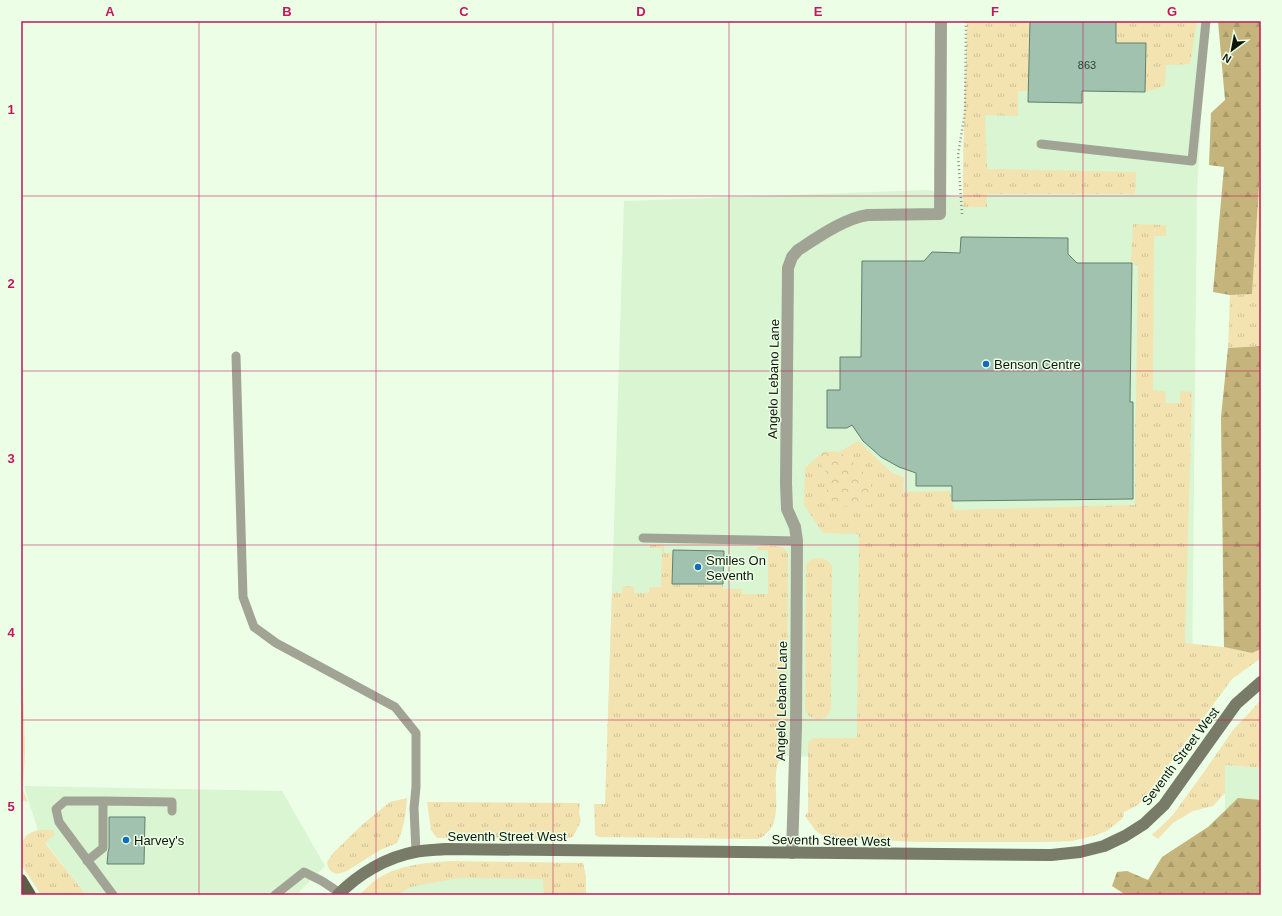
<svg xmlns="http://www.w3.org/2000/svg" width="1282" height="916" font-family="Helvetica,sans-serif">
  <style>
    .built { fill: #daf5d1 }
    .grass { fill: url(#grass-tufts) }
    .forest { fill: url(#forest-firs) }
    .park { fill: url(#park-crowns) }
    .building { fill: #a0c2ae; stroke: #60806e }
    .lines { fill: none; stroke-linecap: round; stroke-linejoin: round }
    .path { stroke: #838f7e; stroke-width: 2.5; stroke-dasharray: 1 3; stroke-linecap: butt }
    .lane { stroke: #a1a495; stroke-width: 9 }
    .street { stroke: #a1a495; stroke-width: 12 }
    .secondary { stroke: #787b67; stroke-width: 12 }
    .primary { stroke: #5b5f46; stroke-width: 12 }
    .grid { fill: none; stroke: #c2185b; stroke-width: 1; stroke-opacity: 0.55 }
    .poi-dot { fill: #0e6eba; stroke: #ecfee6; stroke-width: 1.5 }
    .labels { text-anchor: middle; stroke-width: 3; stroke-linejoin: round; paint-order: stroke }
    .number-label { font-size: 11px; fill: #334134 }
    .poi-label { font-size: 13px; fill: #0f160c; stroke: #ecfee6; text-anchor: start }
    .street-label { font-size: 13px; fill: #0f160c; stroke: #ecfee6 }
    .neatline { fill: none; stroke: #c2185b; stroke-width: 1.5 }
    .grid-label { font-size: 13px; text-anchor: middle; font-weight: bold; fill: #c2185b }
  </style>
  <defs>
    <pattern id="grass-tufts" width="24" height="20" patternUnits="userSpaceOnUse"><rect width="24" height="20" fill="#f3e3b0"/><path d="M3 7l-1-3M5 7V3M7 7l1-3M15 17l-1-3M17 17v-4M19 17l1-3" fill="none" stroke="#cfc296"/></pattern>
    <pattern id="forest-firs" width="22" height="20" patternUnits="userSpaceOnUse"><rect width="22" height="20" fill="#c5b47b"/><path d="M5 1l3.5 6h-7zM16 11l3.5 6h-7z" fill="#a89a69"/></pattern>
    <pattern id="park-crowns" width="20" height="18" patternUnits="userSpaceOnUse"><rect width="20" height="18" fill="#f3e3b0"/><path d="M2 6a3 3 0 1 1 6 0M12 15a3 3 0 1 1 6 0" fill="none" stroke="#cfc296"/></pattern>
  </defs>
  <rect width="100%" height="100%" fill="#ecfee6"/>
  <!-- built -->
  <path class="built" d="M 968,21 L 1206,21 L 1197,193 L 1192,680 L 871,758 L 607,752 L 624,201 L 928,190 L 963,198 Z
    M 1225,765 L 1261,768 L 1261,895 L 1225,895 Z
    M 24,786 L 282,791 L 325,866 L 296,895 L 86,895 L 45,842 L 38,830 Z
    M 568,872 L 568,895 L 382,895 L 395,881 Z"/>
  <!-- grass -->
  <path class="grass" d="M 967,21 L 1030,21 L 1029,91 L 1018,91 L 1018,116 L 985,115 L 987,169 L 1136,172 L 1135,194 L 987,194 L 987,207 L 963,207 C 962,145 966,83 967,21 Z
    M 1116,21 L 1197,21 L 1190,64 L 1166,65 L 1165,86 L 1145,92 L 1145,43 L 1116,43 Z
    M 1261,155 L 1261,346 L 1228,348 L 1230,295 L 1252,294 Z
    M 1133,224 L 1166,225 L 1166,236 L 1154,236 L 1153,390 L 1165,391 L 1166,403 L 1180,403 L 1180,391 L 1192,392 L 1185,643 L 1224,647 L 1252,653 L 1261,649 L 1261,658 L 1232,679 L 1145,797 L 1138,805 L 1124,812 L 1123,818 L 1107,831 L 1093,836 L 1072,841 L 1047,842 L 915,842 L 830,837 L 823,836 L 815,830 L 805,816 L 808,812 L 808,742 L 814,738 L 857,738 L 859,534 L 823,533 L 804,505 L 805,468 L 817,457 L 827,474 L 827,508 L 871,480 L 852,462 L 839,452 L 858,441 L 891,472 L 904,478 L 903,492 L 950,491 L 954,510 L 1135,505 L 1135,429 L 1136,406 L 1138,266 L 1131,262 Z
    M 651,545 L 664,545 L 664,553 L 672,553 L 672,584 L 723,585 L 723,589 L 742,589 L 742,594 L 768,594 L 768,550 L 756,550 L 758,547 C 767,546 784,543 788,553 L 787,751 C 784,755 780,759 778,763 C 770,788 788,826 758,839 L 598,837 L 595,834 L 594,804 L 605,804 L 612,593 L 622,593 L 623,586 L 634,587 L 634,593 L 649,593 L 649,587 L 661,587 L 662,548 L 649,548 Z
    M 818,558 C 825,558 828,561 832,566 L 831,708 C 827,722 812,723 805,711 L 806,566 C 808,560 812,559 818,558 Z
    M 21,614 L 25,751 L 23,790 L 28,802 L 21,800 Z
    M 1261,700 L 1261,768 L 1225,765 L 1225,793 L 1213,806 L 1193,811 L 1173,823 L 1158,839 L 1152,835 L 1172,816 L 1206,769 L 1233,730 Z
    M 407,798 C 406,814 404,829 397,843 L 380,850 L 347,871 L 337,874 C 330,872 328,869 327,862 L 334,852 L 363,824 L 390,802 Z
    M 427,802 L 580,803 L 579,813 L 581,821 L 573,837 L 565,839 L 437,838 L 431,830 Z
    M 38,830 L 52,830 L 55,834 L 45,843 L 86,895 L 41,895 L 21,864 L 21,843 L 27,835 L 32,832 Z
    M 450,861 L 583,863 L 586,876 L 586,895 L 544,895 L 543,879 L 459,878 L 410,887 L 397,895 L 359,895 C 364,891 368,886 373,882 C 395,865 424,863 450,861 Z"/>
  <!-- forest -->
  <path class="forest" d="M 1218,21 L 1261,21 L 1261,155 L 1252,294 L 1230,295 L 1213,292 L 1224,167 L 1209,165 L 1211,113 L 1225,100 Z
    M 1261,346 L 1261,649 L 1252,653 L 1224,647 L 1221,417 L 1228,348 Z
    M 1238,798 L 1261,800 L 1261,895 L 1126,895 L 1112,886 L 1117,872 L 1127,871 L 1148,880 L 1162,857 L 1208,827 Z"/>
  <!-- park -->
  <path class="park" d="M 825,451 C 829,452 834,451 838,452 C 846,454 865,473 871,480 L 870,505 L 827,508 L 827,474 L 817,457 Z"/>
  <!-- building -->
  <path class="building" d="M 1030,21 L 1116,21 L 1116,43 L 1146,43 L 1145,92 L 1082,91 L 1082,103 L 1028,102 Z
    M 961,237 L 1068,238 L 1068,254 L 1077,263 L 1132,263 L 1130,402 L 1133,402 L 1133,499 L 952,501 L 952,486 L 916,486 L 916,473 L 899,467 L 881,457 L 863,441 L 852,425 L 847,428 L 827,428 L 827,390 L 840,390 L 840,357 L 861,357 L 862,261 L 924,261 L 932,252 L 960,253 Z
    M 673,550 L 724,551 L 723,584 L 672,584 Z
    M 109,817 L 145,817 L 144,864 L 107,864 L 108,852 L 109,848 Z"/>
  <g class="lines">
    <!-- path -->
    <path class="path" d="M 962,214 L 958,155 L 965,112 L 966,21"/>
    <!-- lane -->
    <path class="lane" d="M 1041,144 L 1192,161 L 1206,21
      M 236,356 L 243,597 L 254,627 L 276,643 L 395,707 L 416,733 L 416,787 L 414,808 L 416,852
      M 643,538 L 797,541
      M 103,801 L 65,801 L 56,809 L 59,822 L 113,895
      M 87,861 L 103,848 L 103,801 L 172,802 L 172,811
      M 275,895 L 304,872 L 322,881 L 340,893"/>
    <!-- street -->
    <path class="street" d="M 792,853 L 796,727 L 797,541 L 795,527 L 787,509 L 786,483 L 788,268 L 792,257 L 798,250 C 818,237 845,218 868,215 L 940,214 L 941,21"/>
    <!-- secondary -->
    <path class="secondary" d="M 338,895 C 358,874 387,857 415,852 C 425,850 436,850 446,849 L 1051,855 L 1080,852 L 1104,846 L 1125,836 L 1144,824 L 1164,805 L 1236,704 L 1261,682"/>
    <!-- primary -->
    <path class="primary" d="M 21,880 L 30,895"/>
  </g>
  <!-- grid -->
  <path class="grid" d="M 199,21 L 199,895M 376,21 L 376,895M 553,21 L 553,895M 729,21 L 729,895M 906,21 L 906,895M 1083,21 L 1083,895M 21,196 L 1261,196M 21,371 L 1261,371M 21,545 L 1261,545M 21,720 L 1261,720"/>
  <!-- markers -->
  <g class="poi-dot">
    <circle cx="986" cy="364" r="4"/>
    <circle cx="698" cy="567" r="4"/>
    <circle cx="126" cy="840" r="4"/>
  </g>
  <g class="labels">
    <!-- number labels -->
    <g class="number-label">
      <text x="1087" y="69">863</text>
    </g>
    <!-- poi labels -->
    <g class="poi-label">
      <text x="994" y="369">Benson Centre</text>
      <text x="706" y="565">Smiles On<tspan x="706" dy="15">Seventh</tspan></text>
      <text x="134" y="845">Harvey's</text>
    </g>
    <!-- street labels -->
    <g class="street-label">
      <text transform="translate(773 379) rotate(-89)" y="5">Angelo Lebano Lane</text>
      <text transform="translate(781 701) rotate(-89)" y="5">Angelo Lebano Lane</text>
      <text transform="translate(1180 756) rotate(-53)" y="5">Seventh Street West</text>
      <text x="507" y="841">Seventh Street West</text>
      <text transform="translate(831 840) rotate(1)" y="5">Seventh Street West</text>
    </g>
  </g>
  <!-- border -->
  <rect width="1282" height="916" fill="none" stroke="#ecfee6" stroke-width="44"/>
  <!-- north arrow -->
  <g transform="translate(1232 50) rotate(212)" stroke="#ecfee6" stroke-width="3" paint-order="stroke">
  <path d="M0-3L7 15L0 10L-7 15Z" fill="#0f160c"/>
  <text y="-6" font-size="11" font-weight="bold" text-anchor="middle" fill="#0f160c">N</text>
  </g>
  <rect x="22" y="22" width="1238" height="872" class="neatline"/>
  <g class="grid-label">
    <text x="110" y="16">A</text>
    <text x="287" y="16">B</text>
    <text x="464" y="16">C</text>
    <text x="641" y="16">D</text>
    <text x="818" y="16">E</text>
    <text x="995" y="16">F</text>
    <text x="1172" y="16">G</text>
    <text x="11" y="114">1</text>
    <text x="11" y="288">2</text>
    <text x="11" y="463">3</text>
    <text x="11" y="637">4</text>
    <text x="11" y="811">5</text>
  </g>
</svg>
